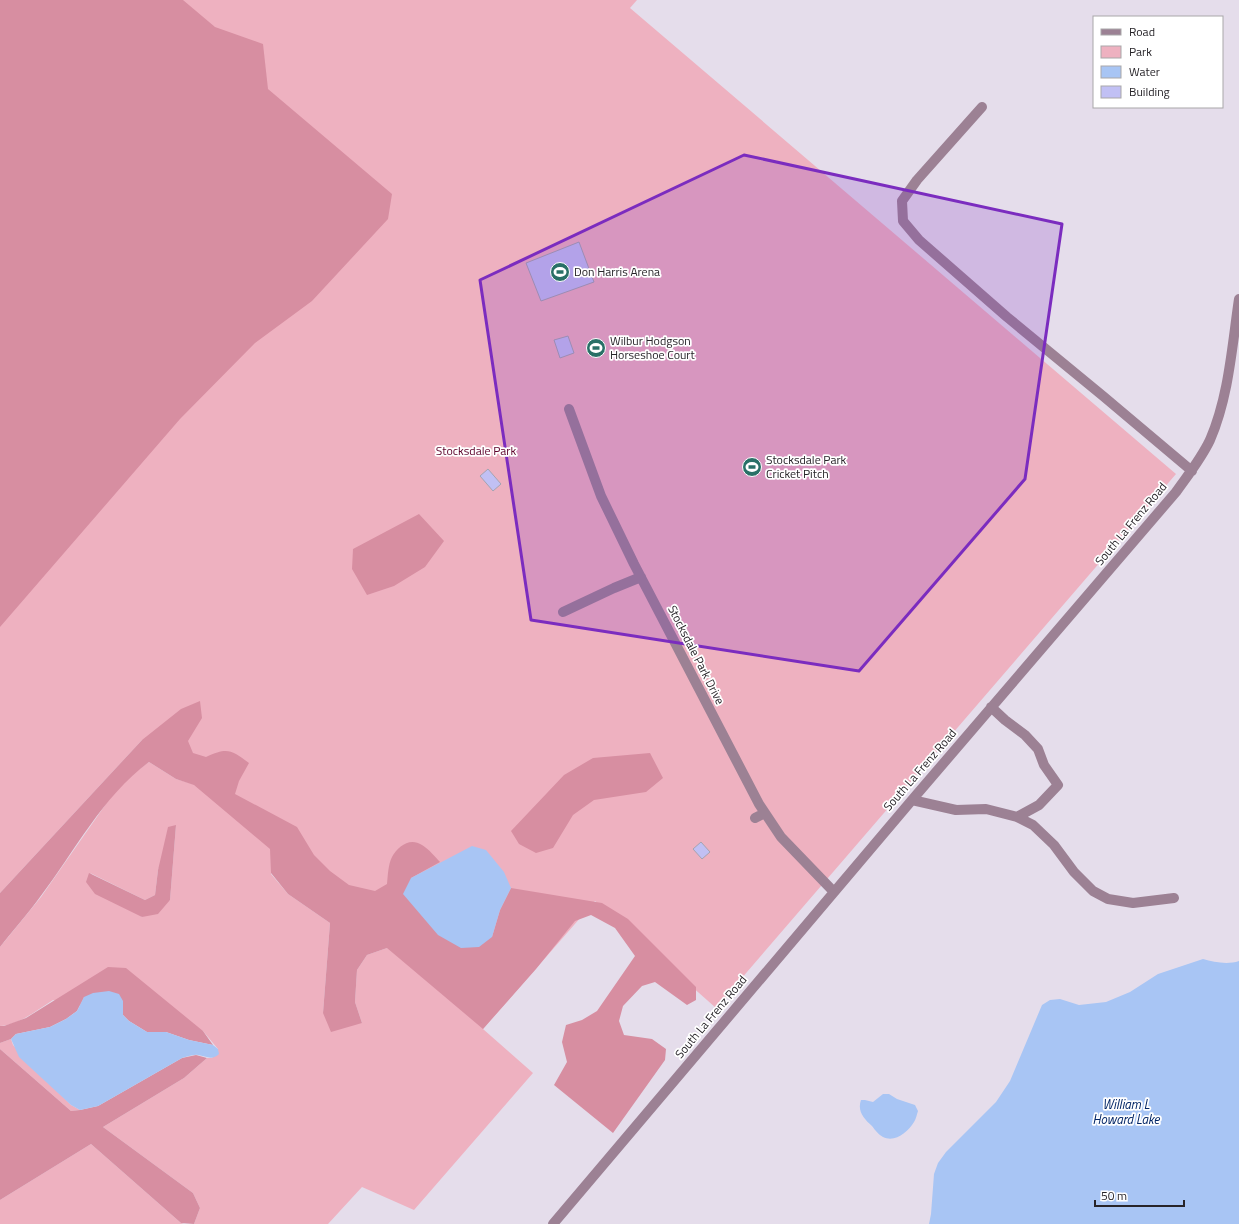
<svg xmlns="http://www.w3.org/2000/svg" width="1239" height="1224" font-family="'Titillium Web',sans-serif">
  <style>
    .green { fill: #eeb1c0; fill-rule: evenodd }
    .forest { fill: #d78ea1 }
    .water { fill: #a8c5f4 }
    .building { fill: #c1c0f4; stroke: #a4a4b2 }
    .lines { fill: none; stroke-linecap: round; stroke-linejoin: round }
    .minor { stroke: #9c8194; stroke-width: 10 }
    .marked { fill: #7b2cbf; fill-opacity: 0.2; stroke: #7b2cbf; stroke-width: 3; stroke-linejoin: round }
    .labels { text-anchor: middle; stroke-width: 3.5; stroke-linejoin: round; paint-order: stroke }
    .poi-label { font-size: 12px; fill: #272429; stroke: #fff; text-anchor: start }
    .park-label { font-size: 12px; fill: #5b0129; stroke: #fff }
    .street-label { font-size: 12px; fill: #272429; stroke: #fff }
    .water-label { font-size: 13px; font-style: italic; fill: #002465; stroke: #fff }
  </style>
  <rect width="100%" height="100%" fill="#e5ddeb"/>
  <!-- green -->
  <path class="green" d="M 0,0 L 637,0 L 630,8 L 1176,474 L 716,1008 L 595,901 L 483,1029 L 533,1073 L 414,1210 L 362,1187 L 328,1224 L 194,1224 L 200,1208 L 193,1193 L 103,1127 L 184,1078 L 207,1058 L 212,1058 L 218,1049 L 203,1031 L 53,1000 C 37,1010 19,1025 0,1026 L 0,947 L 41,897 L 115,791 L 134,773 L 149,762 L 176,779 L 193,784 L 142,740 L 0,893 ZM 176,825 L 170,900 L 142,917 L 90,873 L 145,900 L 155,895 L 158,870 ZM 271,850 L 387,948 L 367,955 L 357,970 L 355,1002 L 362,1023 L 323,1013 L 330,923 L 288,894 L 271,874 Z
    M 11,1039 L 13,1045 L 71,1105 L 80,1110 L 71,1111 L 0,1049 L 0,1043 Z
    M 91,1144 L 181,1223 L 184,1224 L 0,1224 L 0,1200 Z"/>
  <!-- forest -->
  <path class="forest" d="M 0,0 L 183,0 L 215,27 L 263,44 L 268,89 L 392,194 L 388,219 L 312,301 L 255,343 L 180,419 L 0,627 Z
    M 419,514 L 444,541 L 425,567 L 394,586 L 367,595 L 352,569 L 353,549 Z
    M 200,701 L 202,718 L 188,741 L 193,753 L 206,757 C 228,747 231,750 249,763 L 239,781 L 235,794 L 297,827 L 314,855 L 330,871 L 349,885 L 375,891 L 387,884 C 388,875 388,865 392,857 C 398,846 410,837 422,845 C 429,849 435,857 440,862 L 411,878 L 492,937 L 500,910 L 511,888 L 602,903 L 628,919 L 696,987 L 696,1000 L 687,1005 L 655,982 L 642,986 L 623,1006 L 619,1021 L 624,1035 L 652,1039 L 666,1049 L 665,1060 L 613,1133 L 554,1085 L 567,1062 L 562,1042 L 566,1025 L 582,1020 L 597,1011 L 635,956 L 615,928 L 591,915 L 575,921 L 536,969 L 483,1029 L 387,948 L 367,955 L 357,970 L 355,1002 L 362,1023 L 331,1032 L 323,1013 L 330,923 L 288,894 L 271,873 L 270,849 L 194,785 L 176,779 L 149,762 C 102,797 75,851 40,897 C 28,914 13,930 0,947 L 0,893 L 142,740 L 181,709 Z
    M 650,753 L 663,778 L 646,792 L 594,800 L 573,815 L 553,848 L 536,853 L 519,844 L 511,831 L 564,775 L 593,758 Z
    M 176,825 L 170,900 L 158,914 L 142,917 L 95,894 L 86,882 L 89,873 L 145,900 L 155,895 L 158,870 L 168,827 Z
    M 108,967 L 126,968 L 203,1031 L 213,1045 L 189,1040 L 166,1032 L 147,1032 L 129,1021 L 123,1015 L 123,1001 L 84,997 L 77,1011 L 66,1019 L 50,1027 L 16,1034 L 11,1039 L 0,1043 L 0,1026 L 4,1026 L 26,1018 Z
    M 0,1049 L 71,1111 L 80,1110 L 98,1106 L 182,1058 L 196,1055 L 207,1058 L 184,1078 L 103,1127 L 193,1193 L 200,1208 L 194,1224 L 181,1223 L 91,1144 L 0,1200 Z"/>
  <!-- water -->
  <path class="water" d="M 472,846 L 486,850 L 504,872 L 511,888 L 500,910 L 492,937 L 479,947 L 461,948 L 438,935 L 403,894 L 411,878 Z
    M 1203,959 C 1214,962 1227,965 1239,961 L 1239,1224 L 929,1224 L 931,1214 L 934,1174 L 938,1163 L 946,1152 L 996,1102 L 1010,1081 L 1042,1005 L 1050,1000 L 1060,999 L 1079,1005 L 1106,1002 L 1130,992 L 1158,974 Z
    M 109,991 L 119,994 L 123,1001 L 123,1015 L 129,1021 L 147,1032 L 166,1032 L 189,1040 L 213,1045 L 218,1049 L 219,1054 C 212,1061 206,1056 198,1055 C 193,1054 187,1057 182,1058 L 98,1106 L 80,1110 L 71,1105 L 19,1057 L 11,1039 L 16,1034 L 50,1027 L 66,1019 L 77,1011 L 84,997 L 93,993 Z
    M 883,1094 L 889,1094 L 897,1099 L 915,1105 L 918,1111 C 917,1114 916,1119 914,1122 C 908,1132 895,1143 883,1137 C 879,1135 875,1130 872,1126 C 864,1119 857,1111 861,1100 L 865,1100 L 873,1102 Z"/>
  <!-- building -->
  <path class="building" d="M 579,242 L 594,282 L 541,301 L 526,263 Z
    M 568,336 L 574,353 L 560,358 L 554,340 Z
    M 488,469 L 501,484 L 493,491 L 480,476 Z
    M 701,842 L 710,852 L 702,859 L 693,849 Z"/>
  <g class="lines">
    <!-- minor -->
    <path class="minor" d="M 982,107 L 917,180 L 902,201 L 903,221 L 919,240 L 1007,317 L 1103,396 L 1192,471
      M 569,409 L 601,496 L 634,564 L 759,804 L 781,837 L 834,892
      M 563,612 L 614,588 L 641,577
      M 912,800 L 956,810 L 986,809 L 1017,817 L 1039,805 L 1058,785 L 1044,765 L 1038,749 L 1025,735 L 1005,720 L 991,707
      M 1017,817 L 1033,825 L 1054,845 L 1074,872 L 1093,891 L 1108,899 L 1133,903 L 1174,898
      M 755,818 L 765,813
      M 553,1224 L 912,800 L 1176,492 C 1188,475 1201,459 1210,440 C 1229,396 1232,346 1239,299"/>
  </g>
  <!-- marked area -->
  <path class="marked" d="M 744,155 L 1062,224 L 1025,479 L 859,671 L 531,620 L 480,280 Z"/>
  <!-- icons -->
  <defs>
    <g id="stadium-disc" transform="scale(1)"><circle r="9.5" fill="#297067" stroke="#fff"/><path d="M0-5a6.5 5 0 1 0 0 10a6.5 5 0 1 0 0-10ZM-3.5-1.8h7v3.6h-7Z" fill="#fff"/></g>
  </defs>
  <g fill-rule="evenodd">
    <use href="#stadium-disc" x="560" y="272"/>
    <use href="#stadium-disc" x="596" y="348"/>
    <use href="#stadium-disc" x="752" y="467"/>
  </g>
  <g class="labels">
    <!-- poi labels -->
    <g class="poi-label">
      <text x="574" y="276">Don Harris Arena</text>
      <text x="610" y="345">Wilbur Hodgson<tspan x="610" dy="14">Horseshoe Court</tspan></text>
      <text x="766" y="464">Stocksdale Park<tspan x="766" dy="14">Cricket Pitch</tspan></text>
    </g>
    <!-- park labels -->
    <g class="park-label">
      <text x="476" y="455">Stocksdale Park</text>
    </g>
    <!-- street labels -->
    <g class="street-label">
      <text transform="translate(1131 524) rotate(-50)" y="4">South La Frenz Road</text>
      <text transform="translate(696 655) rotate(63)" y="4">Stocksdale Park Drive</text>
      <text transform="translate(920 770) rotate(-49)" y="4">South La Frenz Road</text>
      <text transform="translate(711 1017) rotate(-50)" y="4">South La Frenz Road</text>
    </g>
    <!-- water labels -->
    <g class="water-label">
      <text x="1126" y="1109">William L<tspan x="1126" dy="15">Howard Lake</tspan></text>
    </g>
  </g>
  <!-- legend -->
  <rect x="1093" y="16" width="130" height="92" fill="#ffffff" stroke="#a9a7a9"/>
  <rect x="1101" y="29" width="20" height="6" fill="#9c8194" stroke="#a9a7a9"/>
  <text x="1129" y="36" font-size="12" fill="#272429">Road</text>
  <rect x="1101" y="46" width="20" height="12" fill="#eeb1c0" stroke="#a9a7a9"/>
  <text x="1129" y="56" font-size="12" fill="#272429">Park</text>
  <rect x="1101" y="66" width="20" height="12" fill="#a8c5f4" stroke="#a9a7a9"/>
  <text x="1129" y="76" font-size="12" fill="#272429">Water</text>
  <rect x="1101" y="86" width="20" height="12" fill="#c1c0f4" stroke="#a9a7a9"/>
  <text x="1129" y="96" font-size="12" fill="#272429">Building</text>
  <!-- scale -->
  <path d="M1095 1200v6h89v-6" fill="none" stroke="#272429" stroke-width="2"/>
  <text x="1101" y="1200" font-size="12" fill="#272429" stroke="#ffffff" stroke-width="3" paint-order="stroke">50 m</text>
</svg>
